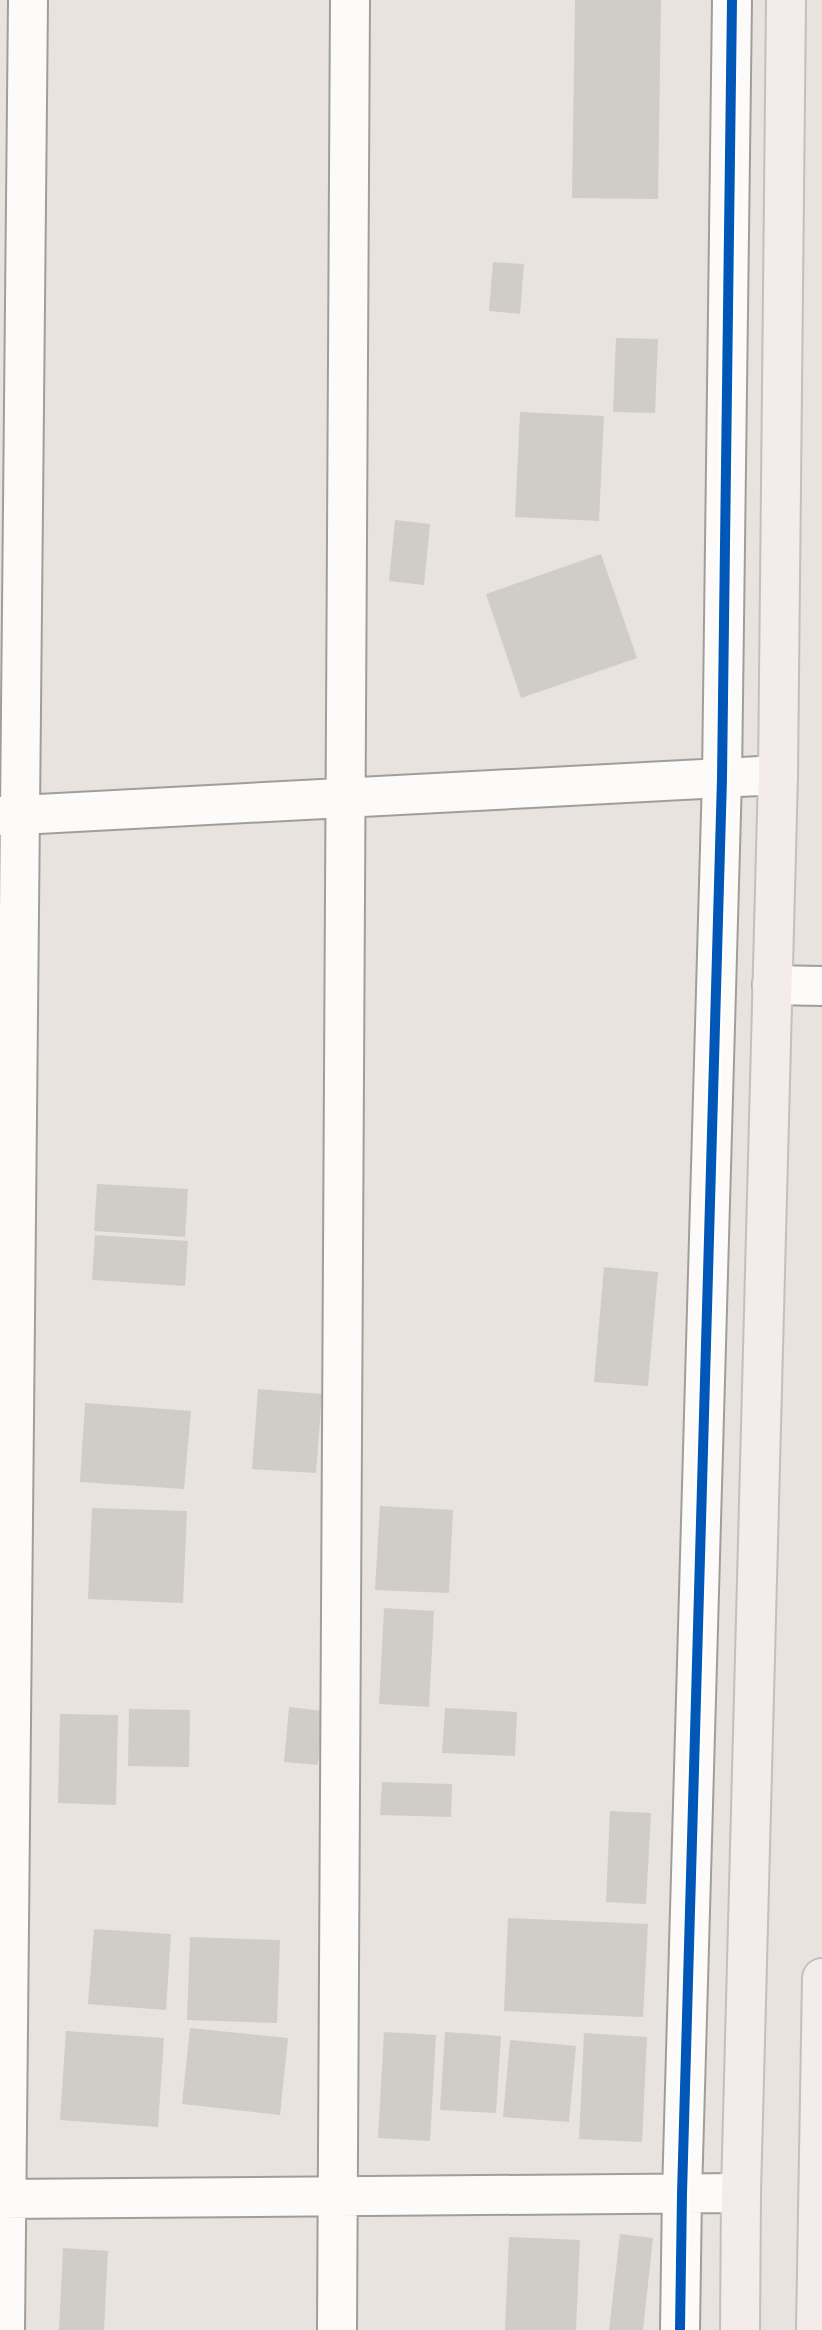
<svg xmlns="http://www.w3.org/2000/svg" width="822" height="2330" font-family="'Sofia Sans Condensed',sans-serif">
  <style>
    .building { fill: #d0ccc8 }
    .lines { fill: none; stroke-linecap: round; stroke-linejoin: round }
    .minor-casing { stroke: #a19e9a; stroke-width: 42 }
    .major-casing { stroke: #c2bfbc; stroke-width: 42 }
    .minor { stroke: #fcfbfa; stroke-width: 38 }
    .major { stroke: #f4ecea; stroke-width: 38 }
    .cycleway-casing { stroke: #fff; stroke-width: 15 }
    .cycleway { stroke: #0057b8; stroke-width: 10 }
  </style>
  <rect width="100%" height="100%" fill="#e8e3de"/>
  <!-- building -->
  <path class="building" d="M 575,0 L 661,0 L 658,199 L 572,198 Z
    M 493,262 L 524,264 L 520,314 L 489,311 Z
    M 616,338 L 658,339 L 655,413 L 613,412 Z
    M 520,412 L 604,416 L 599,521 L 515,517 Z
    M 395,520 L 430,524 L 424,585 L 389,581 Z
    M 601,554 L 637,658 L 521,698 L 486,594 Z
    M 0,693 L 6,693 L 6,731 L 0,731 Z
    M 97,1184 L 188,1189 L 185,1237 L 94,1231 Z
    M 95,1235 L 188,1241 L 185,1286 L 92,1280 Z
    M 604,1267 L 658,1272 L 648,1386 L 594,1382 Z
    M 258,1389 L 322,1394 L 316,1473 L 252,1469 Z
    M 85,1403 L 191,1411 L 184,1489 L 80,1482 Z
    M 380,1506 L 453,1510 L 449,1593 L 375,1590 Z
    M 92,1508 L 187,1511 L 183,1603 L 88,1599 Z
    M 384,1608 L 434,1611 L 429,1707 L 379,1704 Z
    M 289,1707 L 323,1711 L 318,1765 L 284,1762 Z
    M 445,1708 L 517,1712 L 515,1756 L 442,1753 Z
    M 129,1709 L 190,1710 L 189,1767 L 128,1766 Z
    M 60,1714 L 118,1715 L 116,1805 L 58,1803 Z
    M 382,1782 L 452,1784 L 451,1817 L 380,1815 Z
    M 610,1811 L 651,1813 L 646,1904 L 606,1902 Z
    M 508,1918 L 648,1924 L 643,2017 L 504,2011 Z
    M 94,1929 L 171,1934 L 166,2010 L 88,2004 Z
    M 190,1937 L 280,1940 L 277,2023 L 187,2020 Z
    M 190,2028 L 288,2038 L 280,2115 L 182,2104 Z
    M 66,2031 L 164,2038 L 158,2127 L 60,2120 Z
    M 384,2032 L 436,2035 L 430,2141 L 378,2138 Z
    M 445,2032 L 501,2036 L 496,2113 L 440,2110 Z
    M 584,2033 L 647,2037 L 642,2142 L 579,2139 Z
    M 510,2040 L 576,2046 L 569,2122 L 503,2117 Z
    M 620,2234 L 653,2238 L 643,2330 L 609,2330 Z
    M 509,2237 L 580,2240 L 576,2330 L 505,2330 Z
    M 63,2248 L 108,2251 L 104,2330 L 59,2330 Z"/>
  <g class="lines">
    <!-- minor casing -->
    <g class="minor-casing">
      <path id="minor" d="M 0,816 L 778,775
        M 772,985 L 822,986
        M 0,2199 L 741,2193
        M 5,2330 L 28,0
        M 337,2330 L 350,0
        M 680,2330 L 682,2194 L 722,778 L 732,0"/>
    </g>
    <!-- major casing -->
    <g class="major-casing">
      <path id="major" d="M 740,2330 L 741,2193 L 778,775 L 786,0
        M 816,2330 L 822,1978"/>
    </g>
    <!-- minor -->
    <use href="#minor" class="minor"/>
    <!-- major -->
    <use href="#major" class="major"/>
    <!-- cycleway casing -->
    <g class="cycleway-casing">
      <path id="cycleway" d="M 680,2330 L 682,2194 L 722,778 L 732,0"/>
    </g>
    <!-- cycleway -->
    <use href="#cycleway" class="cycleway"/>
  </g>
</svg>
